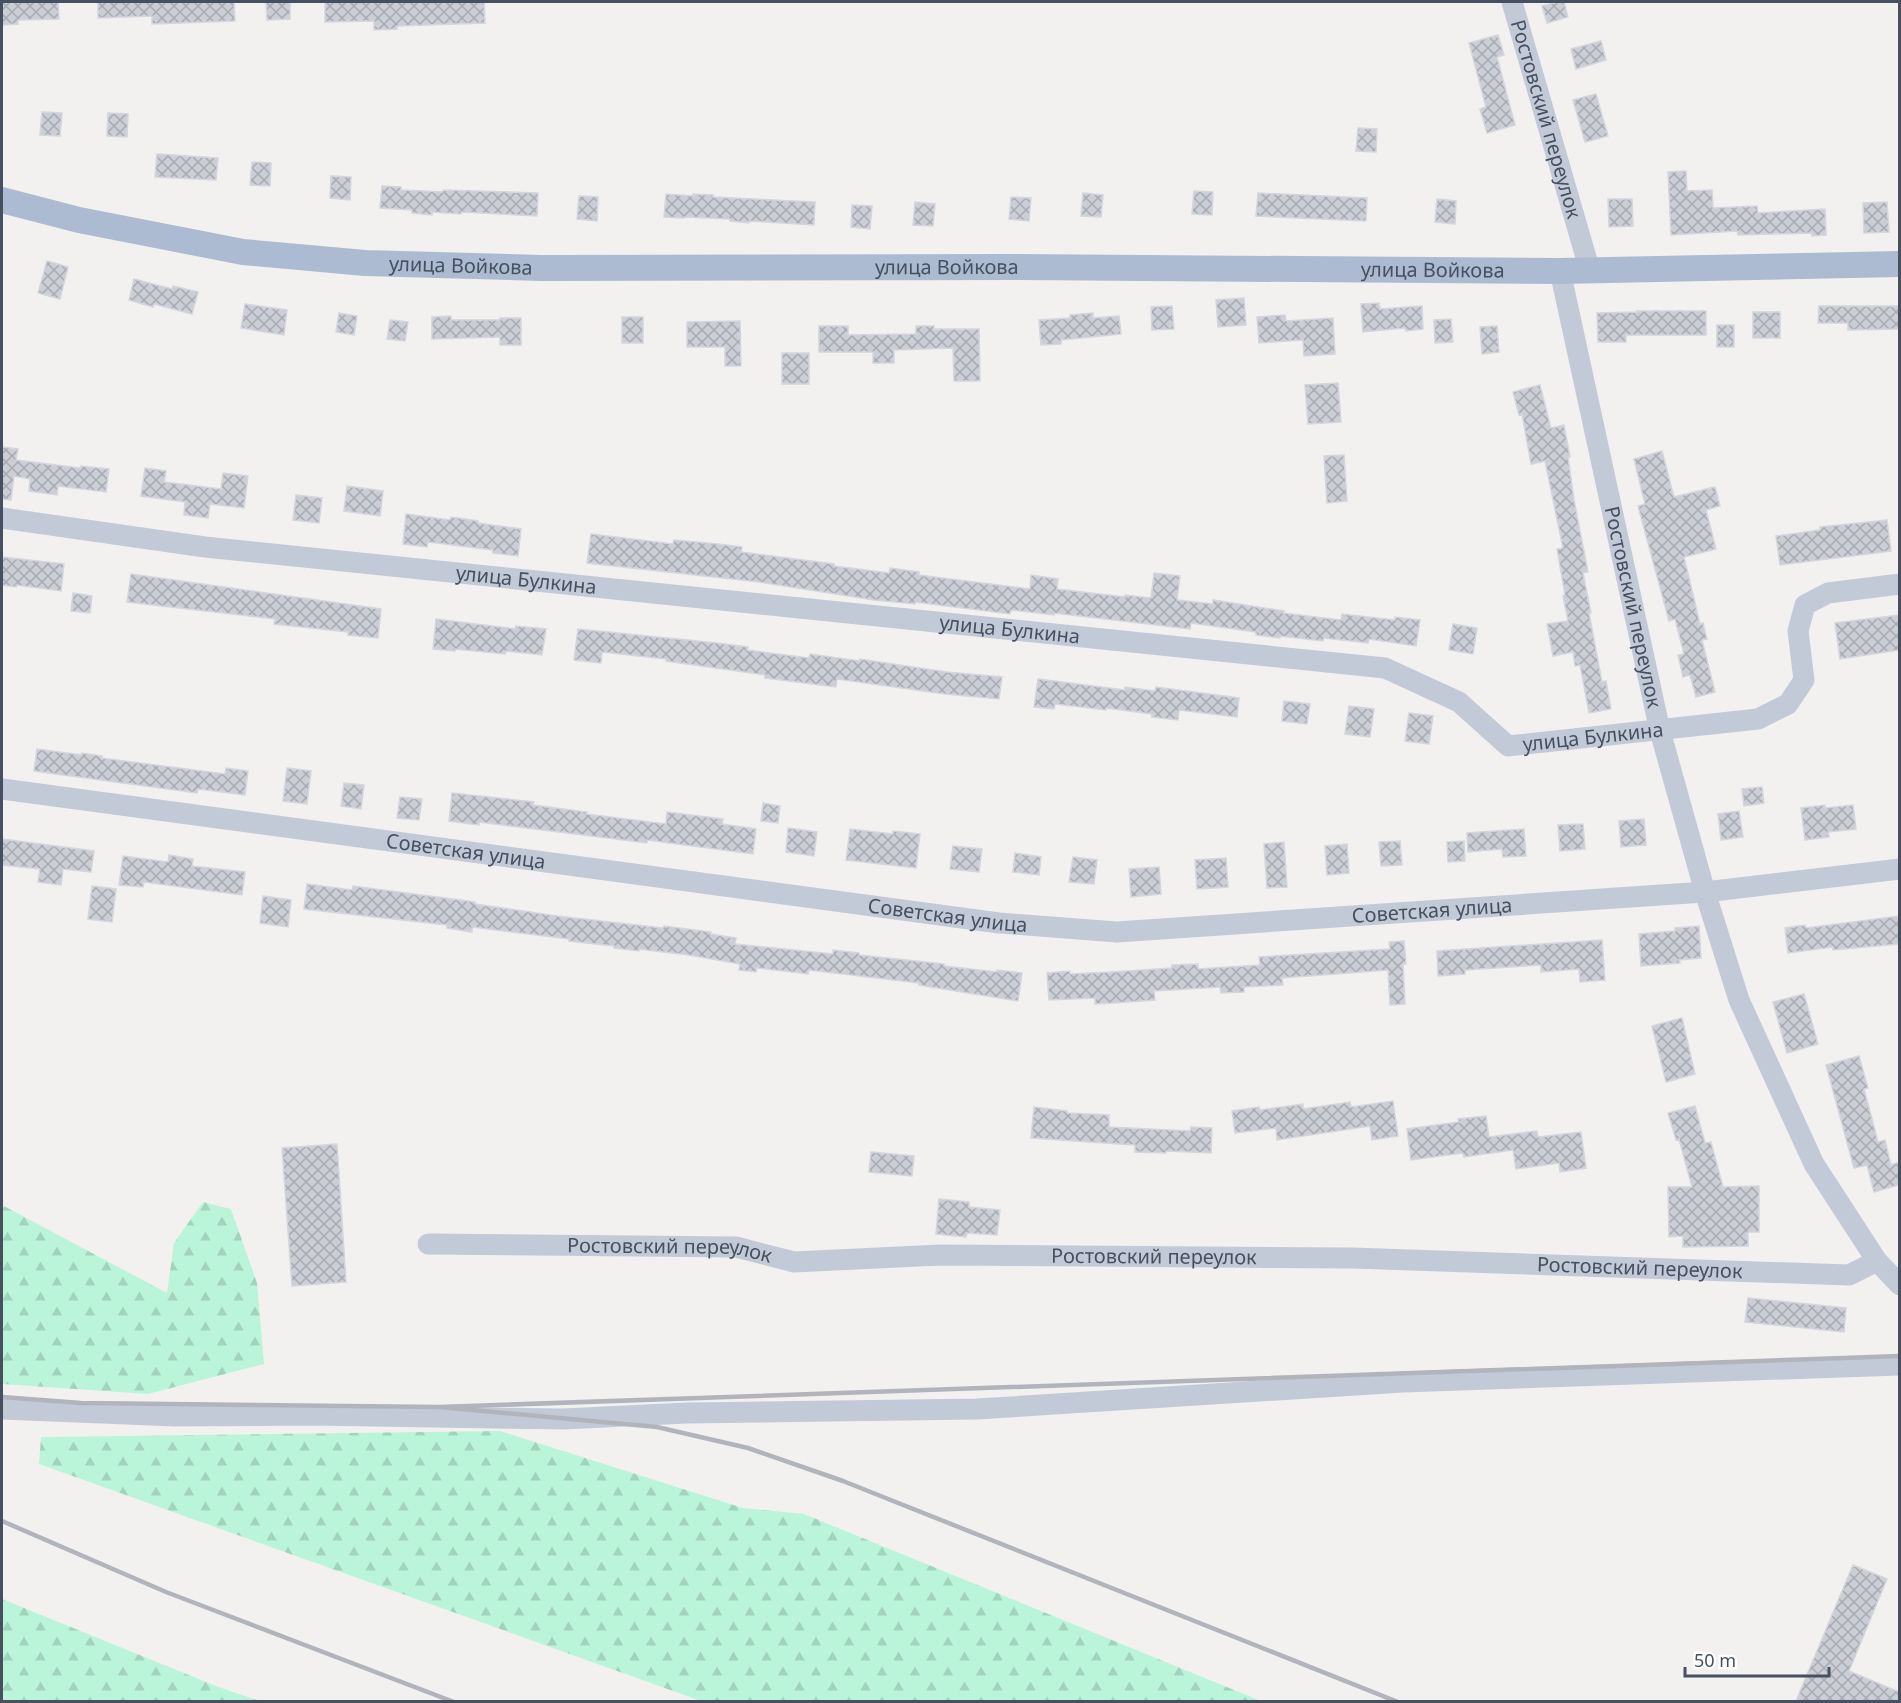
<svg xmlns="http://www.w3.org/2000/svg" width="1901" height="1703" font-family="'Noto Sans',sans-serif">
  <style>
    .forest { fill: url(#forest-firs) }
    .building { fill: url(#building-cross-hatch); stroke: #d4d5dd; stroke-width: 1.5 }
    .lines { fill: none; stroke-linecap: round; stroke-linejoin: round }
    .minor { stroke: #c3cad7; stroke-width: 21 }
    .major { stroke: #adbbd2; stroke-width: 26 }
    .rail { stroke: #b2b4bc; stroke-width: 4.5 }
    .labels { text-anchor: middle; stroke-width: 4.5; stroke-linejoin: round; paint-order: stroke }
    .street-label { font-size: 20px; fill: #465060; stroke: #fff }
  </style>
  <defs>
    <pattern id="forest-firs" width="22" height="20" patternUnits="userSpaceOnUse" patternTransform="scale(1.5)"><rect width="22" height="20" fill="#bbf5d9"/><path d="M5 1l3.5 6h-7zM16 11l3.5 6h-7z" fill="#a2d4bd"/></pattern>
    <pattern id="building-cross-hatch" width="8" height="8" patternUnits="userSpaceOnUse" patternTransform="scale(1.5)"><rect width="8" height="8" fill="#ccced6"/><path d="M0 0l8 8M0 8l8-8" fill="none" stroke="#a7aab1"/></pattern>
  </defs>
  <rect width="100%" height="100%" fill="#f3f1f0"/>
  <!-- forest -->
  <path class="forest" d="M 203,1202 L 231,1209 L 257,1283 L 264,1364 L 148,1394 L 2,1384 L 2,1205 L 167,1293 L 174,1243 Z
    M 500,1431 L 743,1508 L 804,1514 L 1261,1701 L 701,1701 L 39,1464 L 41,1437 Z
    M 2,1599 L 216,1686 L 260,1701 L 2,1701 Z"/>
  <!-- building -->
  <path class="building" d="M 2,2 L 58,2 L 59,19 L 18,20 L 18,24 L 2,25 Z
    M 98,2 L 234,2 L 235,21 L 152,24 L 152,16 L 98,18 Z
    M 266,2 L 290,2 L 290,19 L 267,20 Z
    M 325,2 L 484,2 L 485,23 L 397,26 L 397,29 L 374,30 L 374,21 L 325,22 Z
    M 1558,2 L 1564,2 L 1568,17 L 1547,23 L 1542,6 Z
    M 1498,35 L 1504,55 L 1497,57 L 1515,125 L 1487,133 L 1480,109 L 1486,107 L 1469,43 Z
    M 1601,41 L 1606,60 L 1576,69 L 1571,49 Z
    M 1596,94 L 1608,136 L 1585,142 L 1573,100 Z
    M 42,112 L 62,113 L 60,136 L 40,135 Z
    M 108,113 L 128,114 L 127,137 L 107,136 Z
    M 1358,128 L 1377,129 L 1376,152 L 1356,151 Z
    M 157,154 L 218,158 L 216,180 L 155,177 Z
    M 252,162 L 271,163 L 270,186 L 250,185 Z
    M 1686,171 L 1687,191 L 1712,190 L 1713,208 L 1757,206 L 1758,213 L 1825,209 L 1826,235 L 1812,236 L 1812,233 L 1738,235 L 1737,231 L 1671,235 L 1668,172 Z
    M 331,176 L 351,177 L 350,200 L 330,198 Z
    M 382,186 L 401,187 L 401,190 L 443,192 L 443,190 L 538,193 L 537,216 L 461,212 L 461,214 L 432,212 L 432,215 L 412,213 L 412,210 L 380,208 Z
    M 1194,191 L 1213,192 L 1212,215 L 1192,214 Z
    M 1083,193 L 1103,195 L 1101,217 L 1081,216 Z
    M 1258,193 L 1367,198 L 1366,221 L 1256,216 Z
    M 666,194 L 693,196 L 693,194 L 713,195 L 713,197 L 815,202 L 814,225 L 749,221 L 749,223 L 730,221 L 730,219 L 684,217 L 684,218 L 664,217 Z
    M 579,196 L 598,197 L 597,221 L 577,219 Z
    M 1011,197 L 1031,198 L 1029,221 L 1009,219 Z
    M 1437,199 L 1456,201 L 1455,224 L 1435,222 Z
    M 1608,199 L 1632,199 L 1633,226 L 1609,227 Z
    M 915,202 L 935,204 L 933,226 L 913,225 Z
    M 1887,202 L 1889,232 L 1864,233 L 1863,203 Z
    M 852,205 L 872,206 L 870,229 L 851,227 Z
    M 47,261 L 68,267 L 60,299 L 38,293 Z
    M 134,279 L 172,289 L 173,286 L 198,292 L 192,314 L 154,304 L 153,307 L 129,300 Z
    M 1244,298 L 1246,325 L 1218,327 L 1216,300 Z
    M 1379,303 L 1380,309 L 1422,306 L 1423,329 L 1406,331 L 1405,328 L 1363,332 L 1361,304 Z
    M 245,304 L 287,310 L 284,335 L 241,328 Z
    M 1172,306 L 1174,329 L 1152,330 L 1151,307 Z
    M 1819,306 L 1899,306 L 1899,329 L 1848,330 L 1848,323 L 1818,323 Z
    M 1637,311 L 1706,311 L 1706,335 L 1626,335 L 1626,342 L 1598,342 L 1597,313 L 1637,312 Z
    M 1753,312 L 1780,312 L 1780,338 L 1753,338 Z
    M 339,313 L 357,316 L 354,335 L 336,332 Z
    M 1093,313 L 1093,318 L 1119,316 L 1121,334 L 1061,340 L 1061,344 L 1041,345 L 1039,320 L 1070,318 L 1070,315 Z
    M 1285,315 L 1286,321 L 1333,318 L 1335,354 L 1304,356 L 1303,340 L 1259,343 L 1257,317 Z
    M 451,316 L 451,320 L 500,320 L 500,318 L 521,318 L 521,345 L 500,345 L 500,337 L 432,339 L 432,317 Z
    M 622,317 L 643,317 L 643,343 L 622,343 Z
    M 1451,319 L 1453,342 L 1435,343 L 1434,320 Z
    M 390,320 L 408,322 L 405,341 L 387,339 Z
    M 740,321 L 741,366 L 725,366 L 725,347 L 687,347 L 687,322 Z
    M 1717,325 L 1734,325 L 1734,347 L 1717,347 Z
    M 819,326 L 848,326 L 848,335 L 916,334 L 916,326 L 934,326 L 934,329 L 979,329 L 980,381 L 954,381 L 953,348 L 894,350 L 894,363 L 873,363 L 873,352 L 819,352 Z
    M 1497,326 L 1499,352 L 1482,354 L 1480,327 Z
    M 782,353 L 809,353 L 809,384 L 782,384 Z
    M 1338,383 L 1341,422 L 1308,424 L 1305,385 Z
    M 1540,385 L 1551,428 L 1564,425 L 1570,457 L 1568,457 L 1574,500 L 1588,572 L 1583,573 L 1591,613 L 1589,613 L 1602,682 L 1606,681 L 1611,709 L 1589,713 L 1580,665 L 1575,666 L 1573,652 L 1553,656 L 1547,624 L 1568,621 L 1563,596 L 1565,595 L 1557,549 L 1563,548 L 1545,461 L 1531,464 L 1522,414 L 1519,415 L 1513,392 Z
    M 2,447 L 18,449 L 16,460 L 80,468 L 81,466 L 109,469 L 106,492 L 58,486 L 57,495 L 29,491 L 30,479 L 14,476 L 11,500 L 2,499 Z
    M 1662,451 L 1674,497 L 1715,487 L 1720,506 L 1706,510 L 1716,549 L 1684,557 L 1700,624 L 1703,623 L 1707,639 L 1702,640 L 1715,692 L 1696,697 L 1690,675 L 1683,677 L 1678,655 L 1684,654 L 1675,619 L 1669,621 L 1638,506 L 1645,504 L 1634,459 Z
    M 1344,455 L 1347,501 L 1327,503 L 1324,456 Z
    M 145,468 L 166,471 L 164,482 L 221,489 L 223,473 L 248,476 L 244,508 L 210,504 L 208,518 L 184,515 L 185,502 L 141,496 Z
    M 347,486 L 383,491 L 380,516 L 344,511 Z
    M 296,495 L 322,498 L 319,523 L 293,520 Z
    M 406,514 L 450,520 L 451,517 L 478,521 L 478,523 L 521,529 L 518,556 L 493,553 L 493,550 L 428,542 L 427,547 L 403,544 Z
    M 1887,520 L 1891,551 L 1780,565 L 1776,536 L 1820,530 L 1820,527 Z
    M 591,534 L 673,544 L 674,540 L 718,544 L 742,547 L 741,552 L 834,564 L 834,566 L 889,573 L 890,568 L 919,572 L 919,575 L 1030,589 L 1031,575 L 1058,579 L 1057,589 L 1125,597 L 1125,595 L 1151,598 L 1154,573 L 1180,576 L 1177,600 L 1213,604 L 1213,600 L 1284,611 L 1283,613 L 1341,620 L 1342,614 L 1395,620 L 1395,617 L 1420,620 L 1416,646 L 1369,639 L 1368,643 L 1324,638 L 1323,641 L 1280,636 L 1280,638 L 1256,635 L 1256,632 L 1191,623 L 1190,629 L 1054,613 L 1054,615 L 1011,610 L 1010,614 L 915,602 L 915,604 L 874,600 L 759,582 L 587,563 Z
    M 2,557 L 64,564 L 61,591 L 16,585 L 16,587 L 2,585 Z
    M 131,574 L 381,609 L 378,638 L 348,635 L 348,632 L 274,624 L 275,619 L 127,602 Z
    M 73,593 L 92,596 L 90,613 L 71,611 Z
    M 1899,615 L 1899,650 L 1840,659 L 1835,623 Z
    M 436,619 L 515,629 L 516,626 L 546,629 L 542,655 L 506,651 L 505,654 L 455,649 L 455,651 L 433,649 Z
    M 1453,624 L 1477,628 L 1473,654 L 1449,650 Z
    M 578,629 L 717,643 L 748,647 L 747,650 L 809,658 L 810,654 L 860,661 L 860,659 L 947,672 L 1002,677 L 999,699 L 945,694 L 837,679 L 836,687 L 765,678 L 765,675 L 666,661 L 666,659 L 602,652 L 601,663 L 574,660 Z
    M 1038,679 L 1125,690 L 1125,687 L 1155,691 L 1156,687 L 1239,698 L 1237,717 L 1179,710 L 1178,720 L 1152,717 L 1152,714 L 1106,708 L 1106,710 L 1055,704 L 1054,709 L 1034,707 Z
    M 1284,701 L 1310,704 L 1307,724 L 1282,721 Z
    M 1349,706 L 1374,709 L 1370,737 L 1345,734 Z
    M 1409,713 L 1433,716 L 1429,744 L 1405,741 Z
    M 37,749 L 82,755 L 82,753 L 102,756 L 101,758 L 225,774 L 226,768 L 248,771 L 245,795 L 198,789 L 197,793 L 34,771 Z
    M 287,768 L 311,771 L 307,804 L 283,801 Z
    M 344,783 L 364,785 L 361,809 L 341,806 Z
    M 1762,787 L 1764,803 L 1744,806 L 1742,789 Z
    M 452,793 L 534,802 L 533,805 L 587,812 L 586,814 L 666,824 L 667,812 L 723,819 L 722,824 L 756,829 L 753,854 L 647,840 L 647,843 L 479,822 L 479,825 L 449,821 Z
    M 400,797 L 422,799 L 419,820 L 397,818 Z
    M 763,803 L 780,806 L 778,823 L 761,821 Z
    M 1825,805 L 1825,808 L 1853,805 L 1856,829 L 1828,832 L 1829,837 L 1805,840 L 1801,808 Z
    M 1739,811 L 1743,837 L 1721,840 L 1718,814 Z
    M 1644,819 L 1646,845 L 1621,847 L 1619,821 Z
    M 1583,824 L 1585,849 L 1560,851 L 1558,825 Z
    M 788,828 L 817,832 L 814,856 L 786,852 Z
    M 850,829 L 893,834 L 893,831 L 920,834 L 916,868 L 846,860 Z
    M 1524,829 L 1526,856 L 1503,857 L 1502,849 L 1468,852 L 1467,833 Z
    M 2,839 L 94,851 L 91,872 L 63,869 L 61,885 L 38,882 L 40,869 L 2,865 Z
    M 1400,841 L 1402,865 L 1381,866 L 1379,842 Z
    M 1464,841 L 1465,861 L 1448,862 L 1447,842 Z
    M 1284,842 L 1287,887 L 1267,888 L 1264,844 Z
    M 1347,844 L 1349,873 L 1327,875 L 1325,846 Z
    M 953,846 L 982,849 L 979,872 L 950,869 Z
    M 1015,853 L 1041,857 L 1039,875 L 1013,872 Z
    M 169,855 L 193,859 L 192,866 L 245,872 L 242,895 L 144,882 L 143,887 L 119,885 L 123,856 L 168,862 Z
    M 1073,857 L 1097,860 L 1094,884 L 1069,882 Z
    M 1226,858 L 1228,887 L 1197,889 L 1195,860 Z
    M 1159,867 L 1161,894 L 1131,897 L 1129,869 Z
    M 307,884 L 352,890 L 353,886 L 475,902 L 475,904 L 557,916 L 663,928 L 664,926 L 711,932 L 710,934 L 736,938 L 735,944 L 833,954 L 833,950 L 859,953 L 859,955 L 944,964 L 944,966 L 997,972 L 997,970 L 1022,973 L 1018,1001 L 919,985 L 919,983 L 809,970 L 808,974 L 757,968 L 756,972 L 739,970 L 740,964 L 689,955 L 639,949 L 639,951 L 614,948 L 614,946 L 569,941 L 569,939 L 472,927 L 472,932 L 447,928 L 447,925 L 304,909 Z
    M 92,886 L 116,889 L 112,922 L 88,919 Z
    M 263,896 L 291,900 L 288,927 L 260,923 Z
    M 1899,916 L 1899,944 L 1833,950 L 1833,947 L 1788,953 L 1785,928 L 1805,925 L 1806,928 Z
    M 1699,926 L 1701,958 L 1679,960 L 1680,963 L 1641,966 L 1639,934 L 1675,931 L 1675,928 Z
    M 1602,940 L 1605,980 L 1580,982 L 1579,969 L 1541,972 L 1541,965 L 1465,970 L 1465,974 L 1438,976 L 1437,951 Z
    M 1404,941 L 1406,964 L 1403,964 L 1405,1004 L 1390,1005 L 1388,970 L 1282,978 L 1283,985 L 1244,987 L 1244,992 L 1221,993 L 1220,987 L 1154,991 L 1155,1000 L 1114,1003 L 1095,1004 L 1095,998 L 1049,1000 L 1047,973 L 1070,971 L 1070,974 L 1112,972 L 1172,968 L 1172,965 L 1198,964 L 1198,969 L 1260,965 L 1259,957 L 1390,949 L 1389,942 Z
    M 1804,994 L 1818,1044 L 1787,1053 L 1773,1002 Z
    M 1682,1018 L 1695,1074 L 1666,1082 L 1652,1026 Z
    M 1859,1056 L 1868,1088 L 1864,1089 L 1878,1142 L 1885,1140 L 1891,1165 L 1899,1162 L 1899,1185 L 1874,1192 L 1867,1165 L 1854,1168 L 1826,1065 Z
    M 1393,1101 L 1398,1136 L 1372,1140 L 1370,1126 L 1277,1140 L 1276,1128 L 1235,1133 L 1232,1111 L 1259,1107 L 1260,1110 L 1303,1104 L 1303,1109 L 1350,1102 L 1351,1107 Z
    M 1695,1106 L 1705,1143 L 1711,1142 L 1723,1187 L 1759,1186 L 1759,1232 L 1748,1232 L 1748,1246 L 1683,1247 L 1683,1236 L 1669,1237 L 1668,1187 L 1692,1187 L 1679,1139 L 1676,1140 L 1668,1113 Z
    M 1034,1107 L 1067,1111 L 1067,1113 L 1109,1115 L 1109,1127 L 1190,1131 L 1191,1127 L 1212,1128 L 1211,1153 L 1166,1151 L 1166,1153 L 1135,1152 L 1135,1145 L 1031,1138 Z
    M 1486,1116 L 1489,1137 L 1537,1131 L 1538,1137 L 1581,1132 L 1586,1168 L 1560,1172 L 1559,1163 L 1516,1169 L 1513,1150 L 1464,1157 L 1463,1153 L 1411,1160 L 1407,1129 L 1459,1122 L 1458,1119 Z
    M 337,1144 L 346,1282 L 292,1286 L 282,1148 Z
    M 871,1152 L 914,1156 L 912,1176 L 869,1172 Z
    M 939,1199 L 969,1202 L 969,1207 L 1000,1210 L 997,1235 L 967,1233 L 966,1237 L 936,1234 Z
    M 1748,1298 L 1846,1308 L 1844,1332 L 1745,1322 Z
    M 1853,1565 L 1887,1579 L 1849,1671 L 1899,1692 L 1899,1701 L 1796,1701 Z"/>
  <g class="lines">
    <!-- minor -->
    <g class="minor">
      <path id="s1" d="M 1512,2 L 1590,271"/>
      <path id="s2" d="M 1560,271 L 1660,731 L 1705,892 L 1739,1000 L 1814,1164 L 1877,1261 L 1900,1285"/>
      <path id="s3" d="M 2,518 L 205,547 L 1385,668 L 1459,702 L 1508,746 L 1758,719 L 1788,704 L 1804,680 L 1798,631 L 1805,605 L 1828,593 L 1900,584"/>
      <path id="s4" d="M 2,789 L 999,923 L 1117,932 L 1705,892 L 1900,869"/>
      <path id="s5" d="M 428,1244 L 736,1247 L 794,1262 L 940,1255 L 1352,1258 L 1849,1275 L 1877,1261"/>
      <path d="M 2,1409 L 175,1416 L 310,1415 L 563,1419 L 687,1413 L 977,1409 L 1403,1382 L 1900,1365"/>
    </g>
    <!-- major -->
    <path class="major" id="s6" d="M 2,200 L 79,220 L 243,252 L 365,263 L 542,268 L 1017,267 L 1560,271 L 1900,264"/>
    <!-- rail -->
    <path class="rail" d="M 2,1397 L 81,1403 L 440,1407
      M 2,1521 L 166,1592 L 454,1702
      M 1398,1702 L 843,1481 L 748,1448 L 657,1427 L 440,1407 L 1900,1356"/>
  </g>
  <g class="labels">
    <!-- street labels -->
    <g class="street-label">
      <text dy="7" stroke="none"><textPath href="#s1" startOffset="122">Ростовский переулок</textPath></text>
      <text dy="7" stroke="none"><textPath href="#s6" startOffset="465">улица Войкова</textPath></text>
      <text dy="7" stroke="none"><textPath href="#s6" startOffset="951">улица Войкова</textPath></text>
      <text dy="7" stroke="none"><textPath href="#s6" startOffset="1437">улица Войкова</textPath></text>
      <text dy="7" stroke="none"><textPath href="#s3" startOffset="528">улица Булкина</textPath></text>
      <text dy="7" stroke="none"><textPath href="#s2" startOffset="344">Ростовский переулок</textPath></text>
      <text dy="7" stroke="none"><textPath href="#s3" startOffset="1014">улица Булкина</textPath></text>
      <text dy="7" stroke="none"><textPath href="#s3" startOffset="1624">улица Булкина</textPath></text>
      <text dy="7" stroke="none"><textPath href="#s4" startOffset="468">Советская улица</textPath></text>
      <text dy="7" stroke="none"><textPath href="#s4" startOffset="1440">Советская улица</textPath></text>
      <text dy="7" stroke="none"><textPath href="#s4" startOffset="954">Советская улица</textPath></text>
      <text dy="7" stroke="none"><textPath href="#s5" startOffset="242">Ростовский переулок</textPath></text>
      <text dy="7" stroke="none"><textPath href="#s5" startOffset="728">Ростовский переулок</textPath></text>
      <text dy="7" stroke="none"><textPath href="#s5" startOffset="1214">Ростовский переулок</textPath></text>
    </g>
  </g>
  <!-- border -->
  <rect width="1901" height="1703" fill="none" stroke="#465060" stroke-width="6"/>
  <!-- scale -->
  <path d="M1685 1667v9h144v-9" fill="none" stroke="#465060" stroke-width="3"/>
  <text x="1694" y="1667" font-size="18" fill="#465060" stroke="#ffffff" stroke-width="4.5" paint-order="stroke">50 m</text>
</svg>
